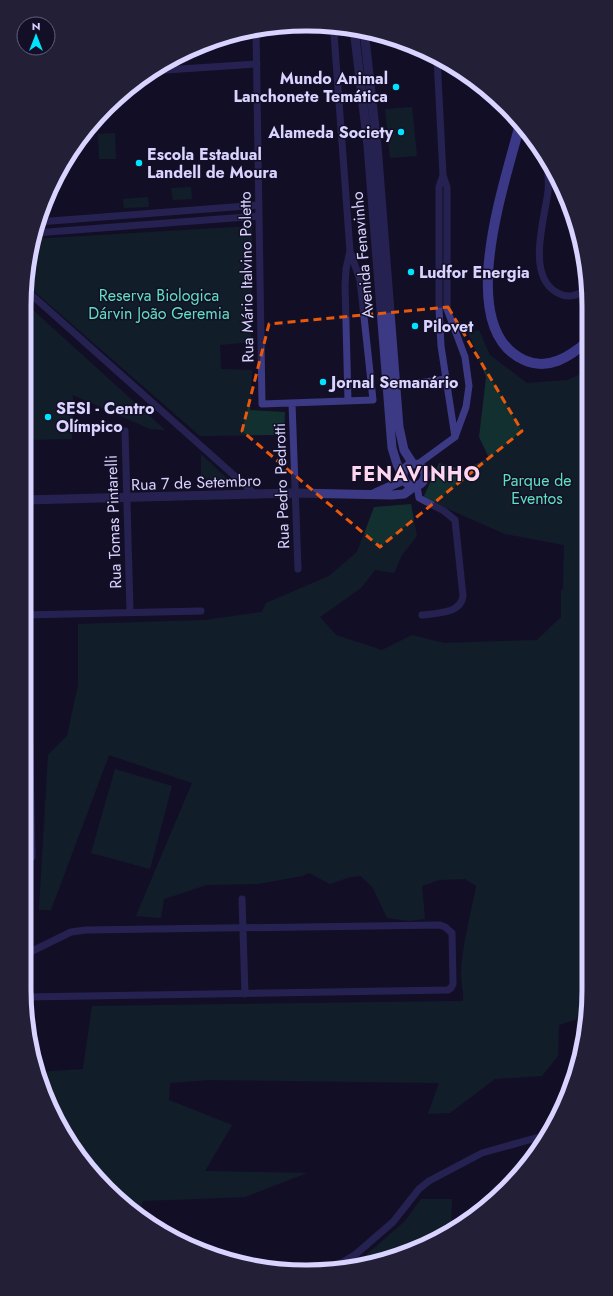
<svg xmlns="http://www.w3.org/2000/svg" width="613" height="1296" font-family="Jost,sans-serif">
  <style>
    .green { fill: #12302f }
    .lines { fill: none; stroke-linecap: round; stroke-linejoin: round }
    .minor { stroke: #3d3a85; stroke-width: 7 }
    .tertiary { stroke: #3d3a85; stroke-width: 9 }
    .secondary { stroke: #6f6bff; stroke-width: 10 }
    .marked { fill: none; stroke: #e8590c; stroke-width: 3; stroke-dasharray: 8 5; stroke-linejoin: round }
    .poi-dot { fill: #00e5ff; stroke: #130f26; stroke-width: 1.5 }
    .labels { text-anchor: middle; stroke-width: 3; stroke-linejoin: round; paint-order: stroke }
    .poi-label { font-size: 16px; font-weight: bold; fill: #d9d4ff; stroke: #130f26; text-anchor: start }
    .street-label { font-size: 16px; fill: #d9d4ff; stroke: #130f26 }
    .park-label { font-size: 16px; fill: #5fe0c0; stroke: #130f26 }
    .district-label { font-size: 20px; font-weight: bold; letter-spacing: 1px; fill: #ffd6f0; stroke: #130f26 }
    .rim { fill: none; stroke: #d9d4ff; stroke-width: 5 }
  </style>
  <rect width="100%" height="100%" fill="#130f26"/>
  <!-- green -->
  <path class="green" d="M 412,107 L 417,156 L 390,158 L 385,109 Z
    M 115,133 L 116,159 L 99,159 L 98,134 Z
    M 191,187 L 192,199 L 173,200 L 171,188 Z
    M 148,197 L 149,207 L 124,208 L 123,199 Z
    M 252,226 L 251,342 L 220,345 L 221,369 L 252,370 L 250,410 L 285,412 L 284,435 L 200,436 L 26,284 L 29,251 L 33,239 Z
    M 24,302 L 165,430 L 150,429 L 73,395 L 72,439 L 24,440 Z
    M 479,330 L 490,355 L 527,383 L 568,380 L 587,371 L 589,990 L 586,1016 L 559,1025 L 558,1056 L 542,1076 L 495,1079 L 450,1113 L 428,1114 L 439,1083 L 208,1080 L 170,1083 L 169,1100 L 232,1125 L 205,1171 L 307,1173 L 245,1197 L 143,1201 L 140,1213 L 94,1176 L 62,1131 L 39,1081 L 38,1072 L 83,1069 L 92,1006 L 463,1001 C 464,991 461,984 461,974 C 462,944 471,915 476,886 L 465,879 L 439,880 L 422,886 L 425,919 L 409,921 L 387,918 L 373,888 L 361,876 L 350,877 L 330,884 L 309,873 L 302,876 L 258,884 L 206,885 L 164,899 L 161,918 L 136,916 L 192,783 L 109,755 L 51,910 L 39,910 L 48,755 L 67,736 L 78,685 L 78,624 L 205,620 L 262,612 L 266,603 L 329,576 L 357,552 L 374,507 L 411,504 L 417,536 L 402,555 L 394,573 L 375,570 L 361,588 L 320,617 L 336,635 L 382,650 L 412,635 L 444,643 L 537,640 L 561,617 L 561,590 L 563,589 L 564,545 L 505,534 L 423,498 L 439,463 L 463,470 L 489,458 L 479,437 L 486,377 L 468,332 Z
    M 201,454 L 233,484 L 201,485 Z
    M 115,769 L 172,786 L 150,869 L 91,853 Z
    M 421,1199 L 452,1199 L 451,1231 L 448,1234 L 361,1267 L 351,1268 L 405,1221 Z"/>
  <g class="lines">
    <!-- minor -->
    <path class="minor" d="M 256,29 L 262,404 L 373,400 L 360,280 L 350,251 L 334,34 L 330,26
      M 437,58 L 443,175 L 447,187 L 447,309 L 465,357 L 469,386 L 466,407 L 455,437
      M 151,71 L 257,64
      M 547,163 C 548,172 549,181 548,191 C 545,218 526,274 556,292 C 568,299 575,296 587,290
      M 443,175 L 439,187 L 439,309 L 441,346 L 455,437
      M 38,222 L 258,205
      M 35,233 L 258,216
      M 26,290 L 256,495
      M 396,386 L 446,379
      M 348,401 L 345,285 L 346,269 L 350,251
      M 292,403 L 298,569
      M 125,431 L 130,612
      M 418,464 L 455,437
      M 417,486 L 419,498 L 444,511 L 455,520 L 463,596 C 461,614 436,613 422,615
      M 24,615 L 201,611
      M 27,615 L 32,857
      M 242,899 L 245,994
      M 24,955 L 71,932 L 86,930 L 440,925 L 445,927 L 452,933 L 453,984 L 451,988 L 448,990 L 25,997
      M 330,1270 L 356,1254 L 393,1222 L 419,1189 L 429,1181 L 482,1153 L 543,1136"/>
    <!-- tertiary -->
    <path class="tertiary" d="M 354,29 L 368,146 L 392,448 L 397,464 L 403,477
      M 364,30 L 377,146 L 399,427 L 404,450 L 413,464
      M403 475a11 11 0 1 1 22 0a11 11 0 1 1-22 0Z
      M 375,493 L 404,480
      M 24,500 L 295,493 L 392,495 L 404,494 L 415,486"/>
    <!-- secondary -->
    <path class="secondary" d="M 520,124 C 506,180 453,328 524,360 C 548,371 569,357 587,342"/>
  </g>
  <!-- marked area -->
  <path d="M0 0H613V1296H0ZM 448,307 L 522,431 L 380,547 L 242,431 L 269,324 Z" fill="#130f26" fill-opacity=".55" fill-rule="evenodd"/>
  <path class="marked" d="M 448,307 L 522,431 L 380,547 L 242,431 L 269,324 Z"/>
  <!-- markers -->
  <g class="poi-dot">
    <circle cx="396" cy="87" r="4"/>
    <circle cx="401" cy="132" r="4"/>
    <circle cx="139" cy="163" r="4"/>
    <circle cx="411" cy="272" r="4"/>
    <circle cx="415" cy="326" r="4"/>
    <circle cx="323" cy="382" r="4"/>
    <circle cx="48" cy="417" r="4"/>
  </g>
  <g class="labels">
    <!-- poi labels -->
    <g class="poi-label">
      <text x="388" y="84" text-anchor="end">Mundo Animal<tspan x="388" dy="18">Lanchonete Temática</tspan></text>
      <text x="393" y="138" text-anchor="end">Alameda Society</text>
      <text x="147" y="160">Escola Estadual<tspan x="147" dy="18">Landell de Moura</tspan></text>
      <text x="419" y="278">Ludfor Energia</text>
      <text x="423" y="332">Pilovet</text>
      <text x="331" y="388">Jornal Semanário</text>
      <text x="56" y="414">SESI - Centro<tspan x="56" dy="18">Olímpico</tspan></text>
    </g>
    <!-- street labels -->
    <g class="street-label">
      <text transform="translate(362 255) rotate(-95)" y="6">Avenida Fenavinho</text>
      <text transform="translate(246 277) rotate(-91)" y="6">Rua Mário Italvino Poletto</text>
      <text transform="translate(196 482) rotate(-2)" y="6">Rua 7 de Setembro</text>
      <text transform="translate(281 486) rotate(-92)" y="6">Rua Pedro Pedrotti</text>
      <text transform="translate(113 522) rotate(-92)" y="6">Rua Tomas Pintarelli</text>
    </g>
    <!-- park labels -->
    <g class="park-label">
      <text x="159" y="301">Reserva Biologica<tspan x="159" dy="18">Dárvin João Geremia</tspan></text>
      <text x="537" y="486">Parque de<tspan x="537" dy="18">Eventos</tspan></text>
    </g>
    <!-- district labels -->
    <g class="district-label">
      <text x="416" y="481">FENAVINHO</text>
    </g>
  </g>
  <!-- crop -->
  <path d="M0 0H613V1296H0ZM306 31H307A275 275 0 0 1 582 306V990A275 275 0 0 1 307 1265H306A275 275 0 0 1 31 990V306A275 275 0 0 1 306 31Z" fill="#231f37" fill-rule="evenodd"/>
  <path class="rim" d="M306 31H307A275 275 0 0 1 582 306V990A275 275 0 0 1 307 1265H306A275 275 0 0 1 31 990V306A275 275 0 0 1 306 31Z"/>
  <!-- north arrow -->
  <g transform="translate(36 36)"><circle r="19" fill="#130f26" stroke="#625e7d"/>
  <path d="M0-3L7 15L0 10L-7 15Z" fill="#00e5ff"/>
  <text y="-6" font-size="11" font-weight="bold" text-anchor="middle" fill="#d9d4ff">N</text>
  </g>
</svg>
